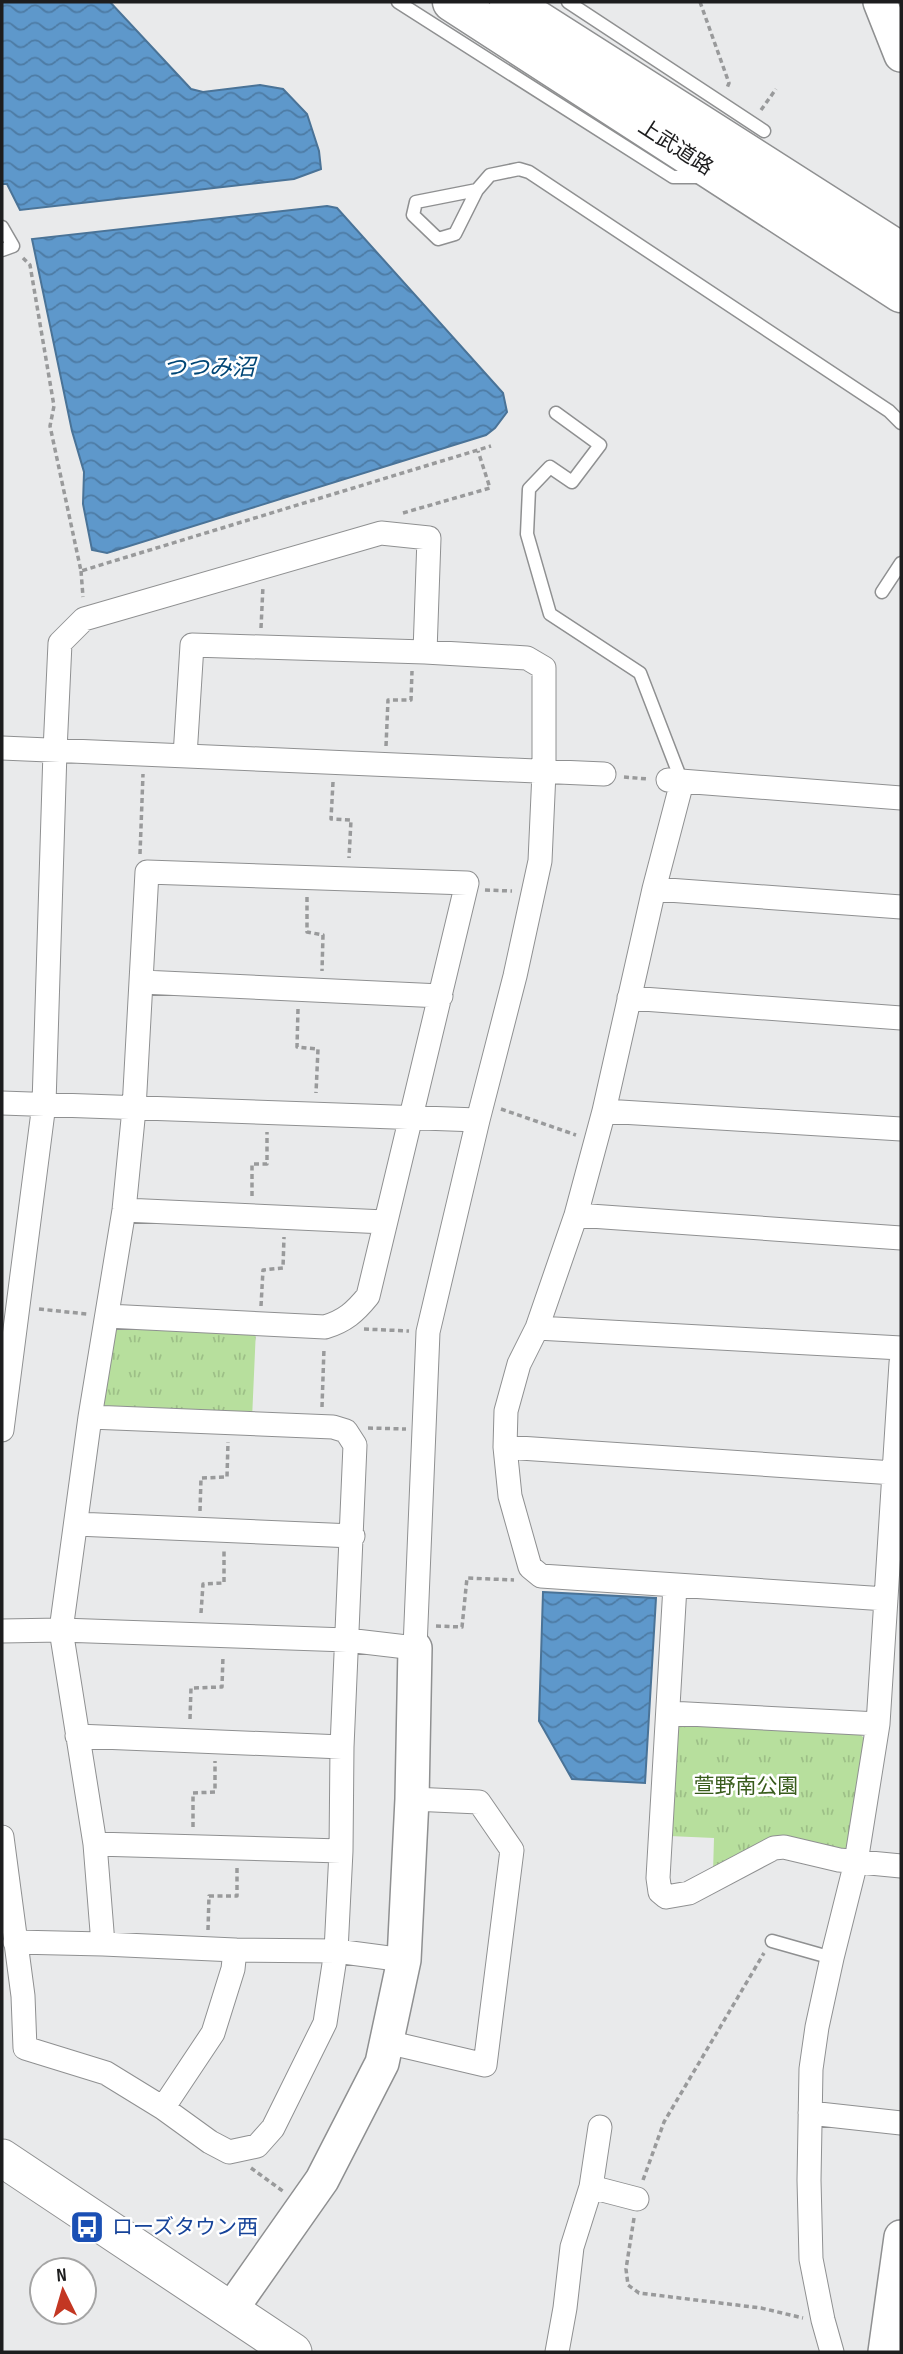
<svg xmlns="http://www.w3.org/2000/svg" width="903" height="2354" font-family="'Sofia Sans Condensed','Noto Sans JP',sans-serif">
  <style>
    .park { fill: url(#park-tufts) }
    .water { fill: url(#water-waves); stroke: #4a7397; stroke-width: 2 }
    .lines { fill: none; stroke-linecap: round; stroke-linejoin: round }
    .lane-casing { stroke: #8f9091; stroke-width: 15 }
    .street-casing { stroke: #8f9091; stroke-width: 25 }
    .secondary-casing { stroke: #8f9091; stroke-width: 36 }
    .primary-casing { stroke: #8f9091; stroke-width: 39 }
    .highway-casing { stroke: #8f9091; stroke-width: 41 }
    .path { stroke: #999a9b; stroke-width: 3.5; stroke-dasharray: 5 3.5; stroke-linecap: butt }
    .lane { stroke: #fff; stroke-width: 12 }
    .street { stroke: #fff; stroke-width: 23 }
    .secondary { stroke: #fff; stroke-width: 33 }
    .primary { stroke: #fff; stroke-width: 37 }
    .highway { stroke: #fff; stroke-width: 38 }
    .labels { text-anchor: middle; stroke-width: 5; stroke-linejoin: round; paint-order: stroke }
    .street-label { font-size: 21px; fill: #1d1d1e; stroke: #fff }
    .park-label { font-size: 21px; fill: #385c1b; stroke: #fff }
    .transit-label { font-size: 21px; fill: #164399; stroke: #fff; text-anchor: start }
    .water-label { font-size: 23px; font-style: italic; fill: #004676; stroke: #fff }
  </style>
  <defs>
    <pattern id="park-tufts" width="24" height="20" patternUnits="userSpaceOnUse" patternTransform="scale(1.75)"><rect width="24" height="20" fill="#b7df9d"/><path d="M3 7l-1-3M5 7V3M7 7l1-3M15 17l-1-3M17 17v-4M19 17l1-3" fill="none" stroke="#9dbf87"/></pattern>
    <pattern id="water-waves" width="16" height="10" patternUnits="userSpaceOnUse" patternTransform="scale(1.75)"><rect width="16" height="10" fill="#5e98cb"/><path d="M0 5q4-4 8 0t8 0" fill="none" stroke="#4d7ba4"/></pattern>
  </defs>
  <rect width="100%" height="100%" fill="#e9eaeb"/>
  <!-- park -->
  <path class="park" d="M 121,1323 L 256,1329 L 252,1419 L 109,1412 L 99,1398 L 110,1330 Z
    M 683,1721 L 856,1730 L 869,1743 L 853,1847 L 844,1855 L 776,1839 L 713,1872 L 714,1838 L 669,1836 L 673,1733 Z"/>
  <!-- water -->
  <path class="water" d="M 2,2 L 110,2 L 191,89 L 203,92 L 260,85 L 283,89 L 307,114 L 319,151 L 321,169 L 294,179 L 20,210 L 7,184 L 2,184 Z
    M 327,206 L 337,208 L 503,393 L 507,412 L 495,428 L 486,435 L 107,553 L 92,550 L 83,504 L 84,472 L 72,431 L 32,239 Z
    M 543,1592 L 656,1598 L 645,1783 L 572,1779 L 539,1721 Z"/>
  <g class="lines">
    <!-- lane casing -->
    <g class="lane-casing">
      <path id="lane" d="M 398,2 L 673,177 L 702,177
        M 568,2 L 764,131
        M 477,190 L 416,202 L 413,215 L 438,239 L 455,234 L 477,190 L 490,175 L 519,169 L 529,172 L 889,411 L 901,423
        M 2,227 L 13,246 L 2,250
        M 556,413 L 600,445 L 572,482 L 550,467 L 529,489 L 527,534 L 550,614 L 640,673 L 682,782
        M 882,592 L 901,563
        M 772,1941 L 832,1958"/>
    </g>
    <!-- street casing -->
    <g class="street-casing">
      <path id="street" d="M 2,748 L 604,774
        M 668,780 L 901,798
        M 682,782 L 654,889 L 604,1111 L 576,1215 L 537,1328 L 519,1364 L 506,1411 L 505,1447 L 510,1496 L 530,1567 L 541,1576 L 886,1599
        M 654,889 L 901,907
        M 142,982 L 441,996
        M 629,998 L 901,1018
        M 2,1103 L 478,1120
        M 604,1111 L 901,1129
        M 124,1210 L 385,1222
        M 576,1215 L 901,1238
        M 537,1328 L 901,1348
        M 2,1430 L 44,1104 L 55,751 L 60,643 L 84,619 L 381,533 L 429,538 L 425,652
        M 505,1447 L 894,1473
        M 76,1524 L 353,1536
        M 675,1586 L 658,1878 L 660,1892 L 666,1897 L 689,1893 L 774,1848 L 784,1847 L 839,1860 L 901,1866
        M 2,1631 L 61,1630 L 347,1640 L 415,1648 L 428,1332 L 478,1120 L 515,976 L 540,861 L 544,772 L 544,668 L 527,658 L 425,652 L 192,645 L 185,756
        M 669,1713 L 878,1724
        M 77,1736 L 342,1747
        M 2,1837 L 23,1996 L 25,2048 L 106,2073 L 163,2108 L 210,2142 L 229,2152 L 257,2146 L 273,2128 L 325,2023 L 336,1951 L 341,1851 L 342,1747 L 355,1445 L 346,1431 L 333,1427 L 90,1417
        M 95,1844 L 341,1851
        M 15,1942 L 103,1944 L 235,1950 L 336,1951 L 404,1960
        M 103,1944 L 95,1844 L 61,1630 L 90,1417 L 124,1210 L 134,1109 L 147,872 L 467,883 L 368,1296 C 355,1312 345,1321 325,1327 L 107,1316
        M 387,2042 L 485,2065 L 512,1850 L 479,1802 L 412,1799
        M 163,2108 L 213,2033 L 233,1969 L 235,1950
        M 810,2113 L 901,2123
        M 591,2187 L 637,2199
        M 557,2352 L 565,2308 L 572,2247 L 591,2187 L 600,2127
        M 832,2352 L 823,2320 L 811,2259 L 809,2180 L 811,2069 L 817,2027 L 832,1958 L 856,1862 L 878,1724 L 901,1363"/>
    </g>
    <!-- secondary casing -->
    <g class="secondary-casing">
      <path id="secondary" d="M 880,2 L 901,55
        M 230,2311 L 322,2180 L 382,2063 L 404,1960 L 412,1799 L 415,1648
        M 885,2352 L 901,2237"/>
    </g>
    <!-- primary casing -->
    <g class="primary-casing">
      <path id="primary" d="M 2,2158 L 293,2352"/>
    </g>
    <!-- highway casing -->
    <g class="highway-casing">
      <path id="highway" d="M 452,2 L 901,293
        M 509,2 L 901,252"/>
    </g>
    <!-- path -->
    <path class="path" d="M 700,2 L 729,83 L 727,88
      M 761,110 L 776,89
      M 23,258 L 30,265 L 54,406 L 50,426 L 81,571 L 491,446
      M 403,513 L 490,488 L 478,451
      M 81,571 L 83,597
      M 261,628 L 263,586
      M 386,746 L 388,700 L 411,700 L 412,671
      M 624,777 L 648,779
      M 333,782 L 331,819 L 351,820 L 349,858
      M 140,854 L 143,774
      M 485,890 L 512,891
      M 307,897 L 307,932 L 323,935 L 322,971
      M 298,1009 L 297,1047 L 318,1049 L 316,1093
      M 501,1109 L 576,1135
      M 252,1196 L 252,1164 L 267,1164 L 267,1132
      M 261,1306 L 263,1270 L 283,1268 L 284,1237
      M 39,1309 L 87,1314
      M 364,1329 L 409,1331
      M 322,1407 L 324,1348
      M 368,1428 L 406,1429
      M 200,1511 L 201,1478 L 227,1477 L 228,1442
      M 201,1613 L 203,1584 L 224,1583 L 224,1550
      M 436,1626 L 462,1627 L 467,1578 L 514,1580
      M 190,1719 L 191,1688 L 222,1687 L 223,1656
      M 193,1827 L 193,1793 L 215,1792 L 215,1761
      M 208,1930 L 209,1896 L 237,1896 L 237,1868
      M 251,2168 L 284,2192
      M 643,2180 L 664,2122 L 764,1953
      M 634,2218 L 626,2269 L 628,2285 L 639,2293 L 761,2308 L 803,2318"/>
    <!-- lane -->
    <use href="#lane" class="lane"/>
    <!-- street -->
    <use href="#street" class="street"/>
    <!-- secondary -->
    <use href="#secondary" class="secondary"/>
    <!-- primary -->
    <use href="#primary" class="primary"/>
    <!-- highway -->
    <use href="#highway" class="highway"/>
  </g>
  <!-- icons -->
  <defs>
    <g id="bus-square" transform="scale(1.75)"><rect x="-9" y="-9" width="18" height="18" rx="4" fill="#1a4fb4" stroke="#fff"/><path d="M-5-6H5V4H4V6H2V4H-2V6H-4V4H-5ZM-3.5-4V0h7V-4ZM-3.5 1.2v1.5H-2V1.2ZM2 1.2v1.5H3.5V1.2Z" fill="#fff"/></g>
  </defs>
  <g fill-rule="evenodd">
    <use href="#bus-square" x="87" y="2227"/>
  </g>
  <g class="labels">
    <!-- street labels -->
    <g class="street-label">
      <text transform="translate(676 147) rotate(33)" y="7">上武道路</text>
    </g>
    <!-- park labels -->
    <g class="park-label">
      <text x="746" y="1793">萱野南公園</text>
    </g>
    <!-- transit labels -->
    <g class="transit-label">
      <text x="112" y="2234">ローズタウン西</text>
    </g>
    <!-- water labels -->
    <g class="water-label">
      <text x="209" y="375">つつみ沼</text>
    </g>
  </g>
  <!-- border -->
  <rect width="903" height="2354" fill="none" stroke="#1d1d1e" stroke-width="7"/>
  <!-- north arrow -->
  <g transform="translate(63 2291) rotate(355)"><circle r="33" fill="#ffffff" stroke="#a5a5a5" stroke-width="2"/>
  <path d="M0-5L12 26L0 18L-12 26Z" fill="#c33723"/>
  <text y="-10" font-size="19" font-weight="bold" text-anchor="middle" fill="#1d1d1e">N</text>
  </g>
</svg>
